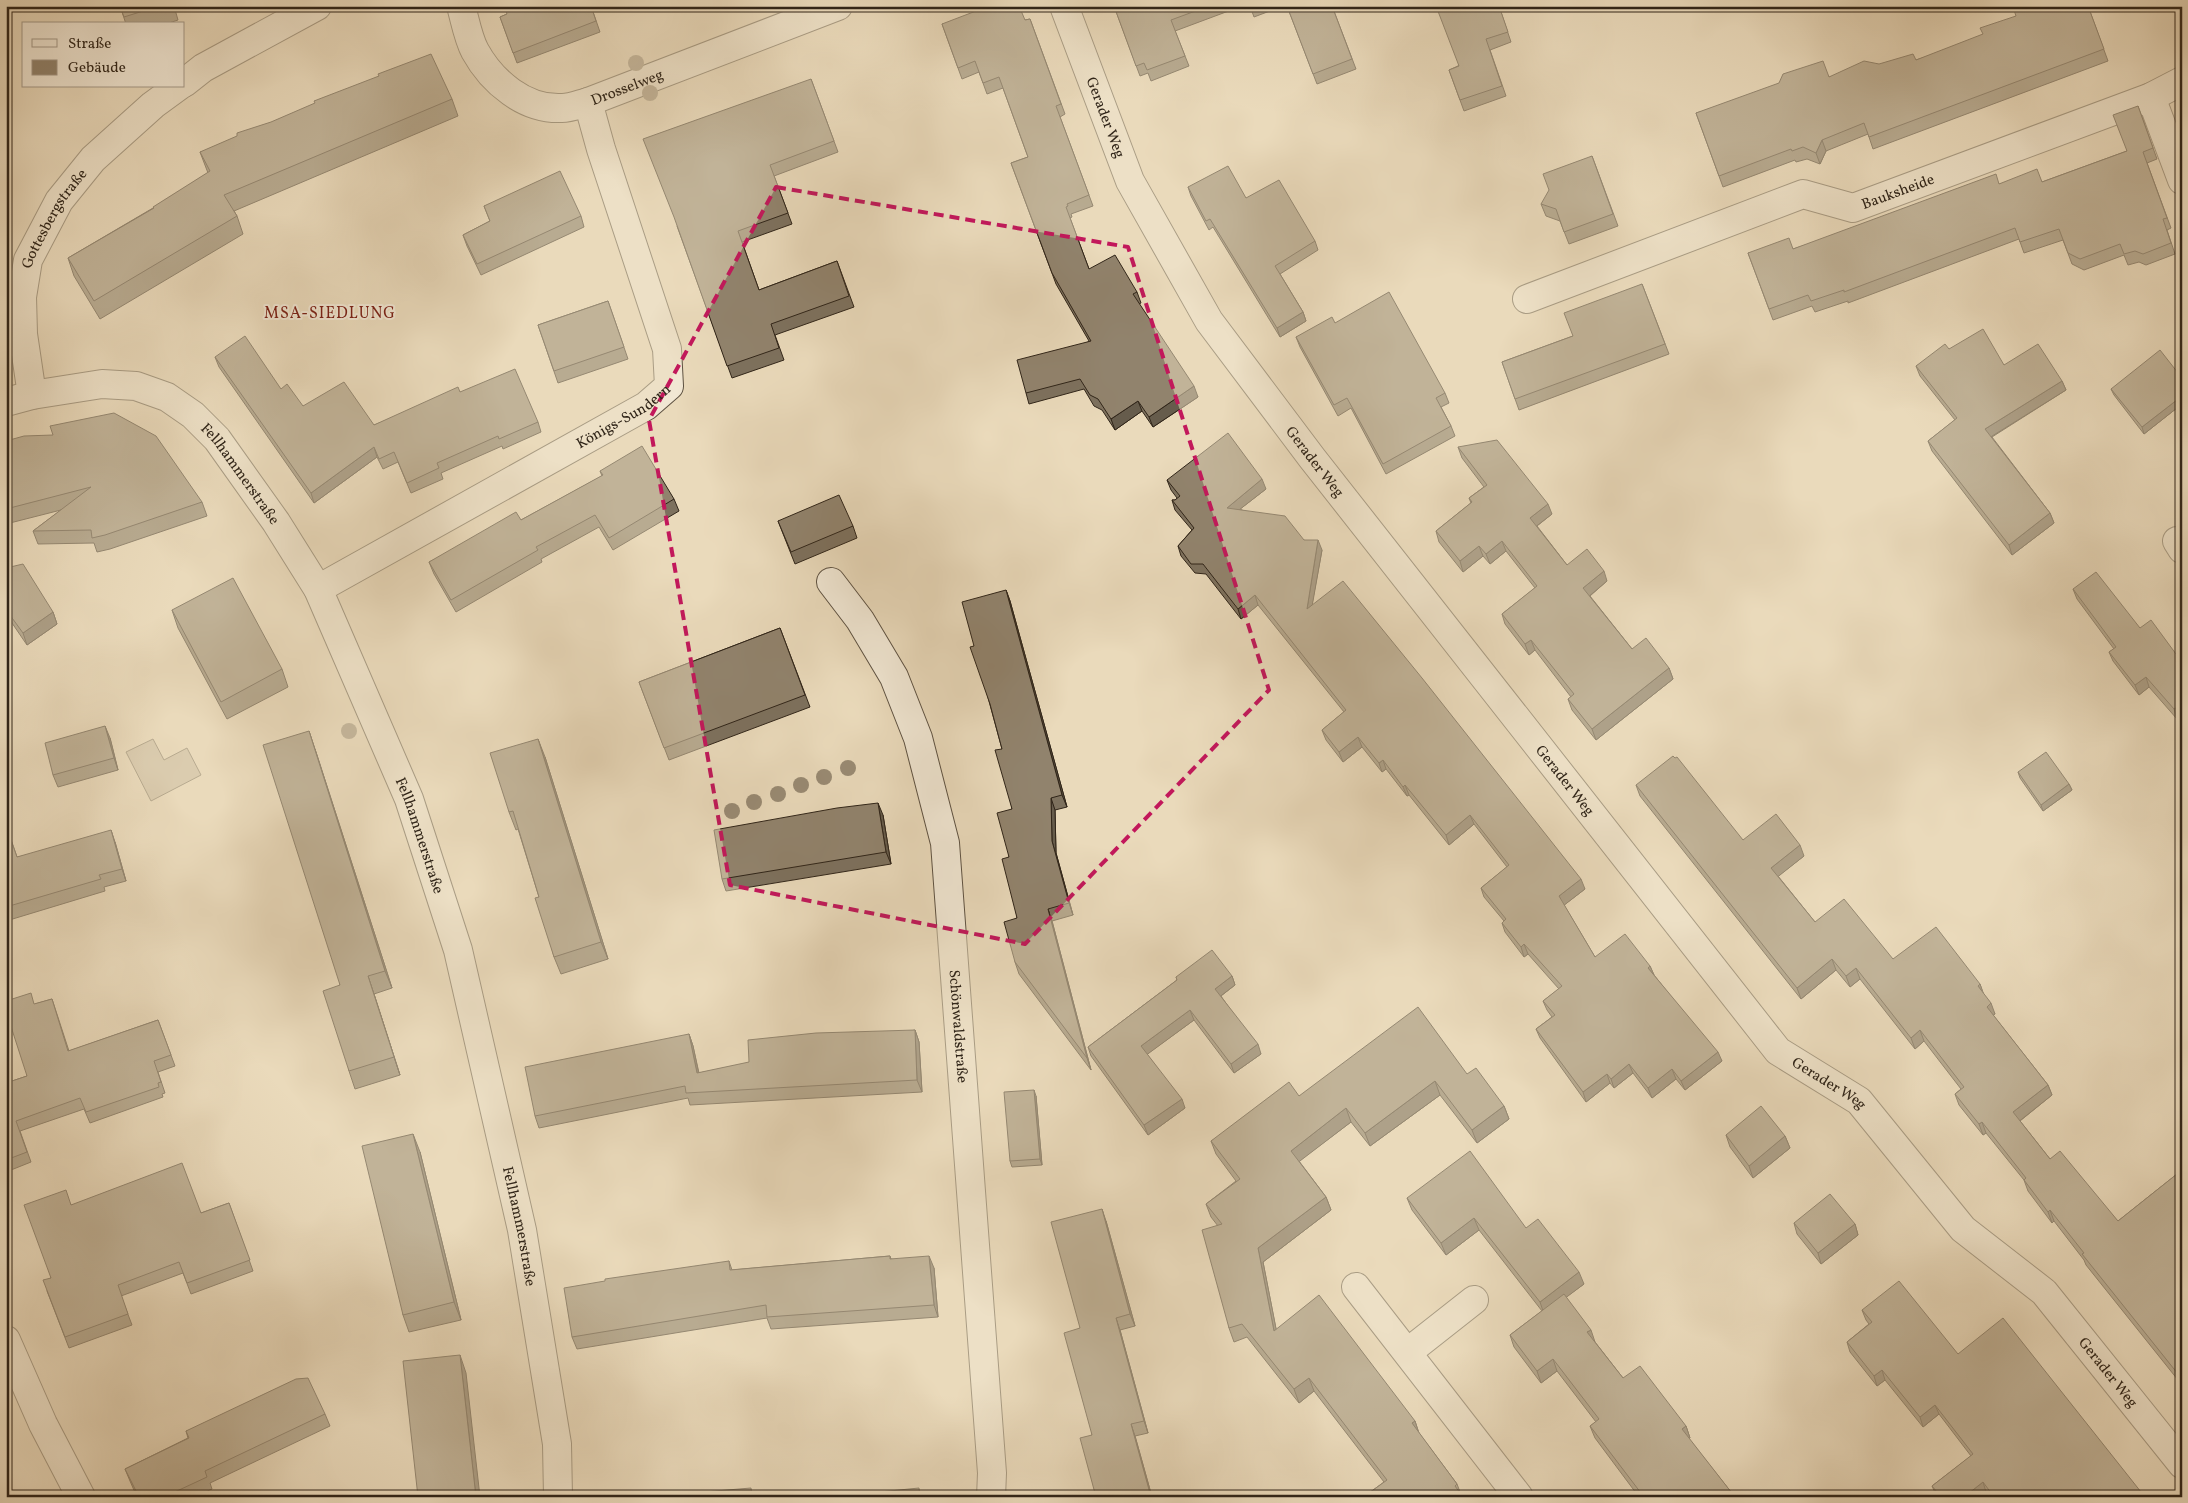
<svg xmlns="http://www.w3.org/2000/svg" width="2188" height="1503" font-family="Vollkorn,serif">
  <style>
    .green { fill: #cabb9f; stroke: #7d705c }
    .lines { fill: none; stroke-linecap: round; stroke-linejoin: round }
    .minor-casing { stroke: #5e5242; stroke-width: 30 }
    .minor { stroke: #f1e7d3; stroke-width: 28 }
    .tree { fill: #998b74 }
    .wall { fill: #7d715e; stroke: #302519 }
    .shaded-wall { fill: #665c4c; stroke: #302519 }
    .building { fill: #91836d; stroke: #302519 }
    .marked { fill: none; stroke: #c2185b; stroke-width: 4; stroke-dasharray: 10 6; stroke-linejoin: round }
    .labels { text-anchor: middle; stroke-width: 4; stroke-linejoin: round; paint-order: stroke }
    .street-label { font-size: 15px; fill: #302519; stroke: #f1e7d3 }
    .neighbourhood-label { font-size: 16px; letter-spacing: 1px; fill: #7a1f14; stroke: #f1e7d3 }
  </style>
  <rect width="100%" height="100%" fill="#eadabb"/>
  <filter id="stains"><feTurbulence type="fractalNoise" baseFrequency=".004" numOctaves="4"/><feColorMatrix values="0 0 0 0 .2 0 0 0 0 .09 0 0 0 0 .02 0 0 0 .5 -.17"/></filter>
  <radialGradient id="worn" r=".72"><stop offset=".6" stop-color="#630" stop-opacity="0"/><stop offset="1" stop-color="#630" stop-opacity=".3"/></radialGradient>
  <!-- green -->
  <path class="green" d="M 153,739 L 164,760 L 187,748 L 201,775 L 151,801 L 126,752 Z"/>
  <g class="lines">
    <!-- minor casing -->
    <g class="minor-casing">
      <g id="minor">
        <path id="s1" d="M 461,6 C 465,20 468,38 475,51 C 492,82 525,110 562,108 C 570,108 580,104 588,102 L 838,6"/>
        <path id="s2" d="M 1064,6 L 1130,181 L 1209,321 L 1312,458 L 1778,1051 L 1859,1101 L 1963,1229 L 2044,1292 L 2182,1464"/>
        <path d="M 184,83 L 203,68 L 317,6"/>
        <path d="M 2151,97 L 2182,180"/>
        <path id="s3" d="M 1527,299 L 1803,194 L 1853,208 L 2151,97 L 2182,81"/>
        <path id="s4" d="M 32,395 L 23,334 L 22,297 L 28,260 L 59,201 L 93,159 L 153,105 L 179,86"/>
        <path id="s5" d="M 6,402 L 32,395 L 102,384 L 136,386 L 167,397 L 193,415 L 217,439 L 276,522 L 318,589 L 409,799 L 458,950 L 522,1230 L 557,1444 L 558,1497"/>
        <path d="M 2177,541 L 2182,549"/>
        <path id="s6" d="M 831,582 L 860,620 L 894,677 L 918,738 L 945,843 L 992,1473 L 991,1497"/>
        <path id="s7" d="M 318,589 L 646,406 L 669,386 L 667,349 L 601,149 L 588,102"/>
        <path d="M 1356,1287 L 1519,1497"/>
        <path d="M 6,1340 L 43,1424 L 81,1497"/>
        <path d="M 1408,1352 L 1474,1300"/>
      </g>
    </g>
    <!-- minor -->
    <use href="#minor" class="minor"/>
  </g>
  <!-- trees -->
  <g class="tree">
    <circle cx="636" cy="63" r="8"/>
    <circle cx="650" cy="93" r="8"/>
    <circle cx="349" cy="731" r="8"/>
    <circle cx="848" cy="768" r="8"/>
    <circle cx="824" cy="777" r="8"/>
    <circle cx="801" cy="785" r="8"/>
    <circle cx="778" cy="794" r="8"/>
    <circle cx="754" cy="802" r="8"/>
    <circle cx="732" cy="811" r="8"/>
  </g>
  <!-- wall -->
  <path class="wall" d="M 120,6 L 174,6 L 178,20 L 166,24 L 126,24 Z
    M 591,6 L 600,32 L 517,63 L 500,17 L 507,14 Z
    M 1114,6 L 1242,6 L 1175,31 L 1189,66 L 1151,81 L 1148,73 L 1140,76 Z
    M 1250,6 L 1283,6 L 1254,17 Z
    M 1287,6 L 1332,6 L 1356,69 L 1317,84 Z
    M 1499,6 L 1511,42 L 1490,50 L 1506,96 L 1464,111 L 1449,70 L 1458,66 Z
    M 2088,6 L 2108,61 L 1873,149 L 1868,134 L 1826,151 L 1820,164 L 1807,159 L 1796,162 L 1795,160 L 1723,187 L 1696,113 L 1829,77 L 1916,60 Z
    M 1030,19 L 1065,114 L 1060,117 L 1093,206 L 1071,214 L 1072,217 L 1070,218 L 1089,269 L 1137,292 L 1141,303 L 1139,304 L 1198,397 L 1153,427 L 1142,411 L 1115,430 L 1102,410 L 1094,406 L 1084,389 L 1029,404 L 1026,393 L 1089,341 L 1056,284 L 1011,163 L 1028,157 L 1003,88 L 987,94 L 979,72 L 962,79 L 942,24 L 1025,20 Z
    M 811,79 L 838,152 L 774,176 L 792,224 L 742,242 L 759,290 L 837,261 L 854,307 L 775,335 L 784,360 L 732,378 L 677,226 Z
    M 452,99 L 458,116 L 234,211 L 237,216 L 243,234 L 100,319 L 74,276 L 68,258 L 153,208 L 208,173 L 200,152 Z
    M 2138,106 L 2157,159 L 2147,163 L 2171,228 L 2167,230 L 2175,254 L 2146,265 L 2139,262 L 2128,265 L 2124,255 L 2084,270 L 2072,264 L 2063,240 L 2024,253 L 2019,239 L 1848,303 L 1848,301 L 1815,312 L 1812,306 L 1773,320 L 1748,253 L 1793,249 L 1999,184 L 2042,182 L 2127,151 Z
    M 1592,156 L 1618,226 L 1569,244 L 1560,221 L 1546,216 L 1541,204 Z
    M 1188,187 L 1246,198 L 1315,241 L 1318,250 L 1280,274 L 1303,312 L 1306,321 L 1280,337 L 1213,227 L 1209,230 L 1191,196 Z
    M 484,206 L 581,216 L 584,227 L 481,275 L 467,246 L 463,235 L 490,221 Z
    M 1642,284 L 1669,354 L 1519,410 L 1502,362 L 1573,336 Z
    M 608,301 L 628,359 L 558,383 L 538,325 Z
    M 1335,323 L 1445,393 L 1449,403 L 1441,407 L 1451,426 L 1455,436 L 1386,474 L 1351,408 L 1338,416 L 1300,347 L 1296,337 Z
    M 1949,349 L 2004,365 L 2062,381 L 2066,390 L 1992,437 L 2050,513 L 2054,523 L 2012,555 L 1932,451 L 1928,441 L 1955,420 L 1920,376 L 1916,366 Z
    M 215,357 L 303,406 L 374,425 L 460,392 L 538,422 L 541,432 L 503,449 L 502,446 L 441,473 L 443,479 L 411,493 L 398,462 L 383,469 L 377,457 L 314,503 L 219,367 Z
    M 2182,378 L 2182,404 L 2144,434 L 2114,395 L 2111,389 Z
    M 6,441 L 202,502 L 207,516 L 110,549 L 97,552 L 94,543 L 38,544 L 33,531 L 61,510 L 6,524 Z
    M 1458,447 L 1552,514 L 1537,526 L 1567,565 L 1607,581 L 1590,596 L 1632,649 L 1669,668 L 1673,679 L 1596,740 L 1572,710 L 1568,699 L 1571,697 L 1535,650 L 1529,655 L 1505,624 L 1502,614 L 1535,588 L 1506,551 L 1490,564 L 1483,556 L 1463,572 L 1439,542 L 1436,531 L 1471,503 L 1469,498 L 1484,487 L 1462,458 Z
    M 600,471 L 674,499 L 679,511 L 613,550 L 599,527 L 541,559 L 542,562 L 456,612 L 434,574 L 429,562 L 521,520 L 602,476 Z
    M 1167,480 L 1266,489 L 1240,509 L 1304,540 L 1322,550 L 1312,604 L 1585,889 L 1564,905 L 1595,957 L 1650,966 L 1654,975 L 1722,1061 L 1685,1090 L 1676,1079 L 1652,1098 L 1633,1073 L 1614,1088 L 1610,1083 L 1586,1102 L 1540,1038 L 1536,1029 L 1552,1017 L 1547,1010 L 1543,1001 L 1559,989 L 1528,954 L 1524,957 L 1505,932 L 1502,923 L 1504,921 L 1484,897 L 1481,888 L 1507,867 L 1474,824 L 1449,845 L 1409,795 L 1407,796 L 1386,769 L 1382,772 L 1362,747 L 1343,762 L 1326,740 L 1322,730 L 1344,712 L 1258,605 L 1241,619 L 1206,574 L 1195,573 L 1181,556 L 1178,546 L 1192,530 L 1175,510 L 1172,500 L 1175,500 L 1177,498 L 1171,490 Z
    M 778,521 L 853,526 L 857,538 L 795,564 Z
    M 6,568 L 53,612 L 57,624 L 27,645 L 12,623 L 6,627 Z
    M 2073,589 L 2140,628 L 2176,654 L 2182,649 L 2182,720 L 2179,717 L 2177,719 L 2149,687 L 2139,695 L 2113,661 L 2109,652 L 2114,649 L 2077,599 Z
    M 1006,590 L 1010,601 L 1067,807 L 1055,810 L 1056,853 L 1073,915 L 1052,921 L 1091,1070 L 1019,974 L 1015,962 L 1017,918 L 1009,857 L 1012,809 L 1002,749 L 974,646 Z
    M 172,610 L 282,669 L 288,687 L 227,719 L 178,628 Z
    M 780,628 L 810,707 L 669,760 L 639,682 Z
    M 110,738 L 118,770 L 58,787 L 53,775 Z
    M 315,749 L 392,988 L 374,994 L 400,1075 L 355,1089 L 349,1071 Z
    M 545,757 L 608,959 L 561,974 L 554,957 L 539,897 L 518,829 L 516,830 L 509,812 Z
    M 2018,772 L 2069,784 L 2072,790 L 2043,811 L 2020,778 Z
    M 1636,785 L 1743,840 L 1804,856 L 1778,876 L 1815,922 L 1893,959 L 1980,984 L 1983,993 L 1995,1014 L 1993,1015 L 2048,1085 L 2052,1095 L 2020,1121 L 2050,1159 L 2118,1221 L 2182,1170 L 2182,1385 L 2086,1265 L 2084,1260 L 2054,1221 L 2052,1223 L 2028,1191 L 2024,1180 L 1986,1133 L 1983,1135 L 1959,1105 L 1955,1094 L 1961,1089 L 1924,1041 L 1915,1049 L 1860,979 L 1850,987 L 1836,970 L 1801,999 L 1640,796 Z
    M 883,815 L 891,864 L 726,891 L 722,879 Z
    M 6,825 L 17,857 L 115,842 L 126,881 L 104,887 L 105,891 L 6,921 Z
    M 1232,976 L 1235,985 L 1221,996 L 1261,1054 L 1234,1073 L 1194,1020 L 1147,1054 L 1185,1108 L 1148,1135 L 1091,1056 L 1088,1047 L 1177,980 L 1176,977 Z
    M 52,999 L 69,1051 L 158,1020 L 175,1066 L 158,1072 L 165,1093 L 162,1094 L 163,1097 L 90,1123 L 84,1109 L 20,1131 L 31,1162 L 6,1172 L 6,1083 L 27,1076 L 35,1004 Z
    M 915,1030 L 919,1042 L 922,1092 L 690,1105 L 688,1098 L 539,1128 L 535,1116 L 689,1034 L 693,1046 L 699,1073 Z
    M 1467,1074 L 1504,1106 L 1509,1119 L 1477,1143 L 1440,1095 L 1370,1146 L 1351,1122 L 1299,1161 L 1326,1197 L 1331,1210 L 1263,1262 L 1276,1329 L 1415,1421 L 1419,1433 L 1457,1484 L 1460,1492 L 1463,1497 L 1371,1497 L 1369,1493 L 1384,1482 L 1314,1391 L 1299,1403 L 1247,1337 L 1234,1342 L 1229,1328 L 1218,1226 L 1211,1217 L 1206,1204 L 1236,1181 L 1216,1154 L 1211,1141 L 1299,1096 Z
    M 1036,1096 L 1042,1165 L 1012,1167 L 1010,1161 Z
    M 1726,1135 L 1785,1136 L 1790,1148 L 1753,1178 L 1730,1147 Z
    M 420,1152 L 461,1320 L 409,1332 L 403,1315 Z
    M 1407,1198 L 1526,1228 L 1584,1284 L 1566,1297 L 1595,1342 L 1623,1378 L 1686,1426 L 1690,1438 L 1689,1439 L 1735,1497 L 1639,1497 L 1595,1438 L 1590,1426 L 1596,1422 L 1557,1371 L 1541,1383 L 1514,1347 L 1510,1335 L 1542,1311 L 1479,1230 L 1446,1255 L 1412,1210 Z
    M 229,1203 L 253,1271 L 191,1294 L 183,1273 L 121,1296 L 132,1325 L 69,1348 L 47,1291 L 71,1205 L 201,1213 Z
    M 1106,1221 L 1135,1326 L 1120,1330 L 1148,1433 L 1135,1436 L 1152,1497 L 1096,1497 L 1092,1435 L 1080,1328 Z
    M 1794,1223 L 1855,1224 L 1858,1235 L 1821,1264 L 1797,1234 Z
    M 890,1256 L 891,1259 L 934,1268 L 938,1317 L 771,1329 L 767,1318 L 577,1349 L 572,1337 L 729,1261 L 732,1270 Z
    M 1862,1310 L 1958,1354 L 2145,1497 L 1990,1497 L 1986,1492 L 1981,1497 L 1937,1497 L 1932,1486 L 1971,1456 L 1939,1414 L 1923,1427 L 1885,1380 L 1877,1386 L 1850,1352 L 1847,1342 L 1869,1324 L 1866,1320 Z
    M 325,1414 L 330,1426 L 210,1483 L 212,1489 L 194,1497 L 137,1497 L 130,1481 L 125,1469 L 188,1438 L 186,1431 Z"/>
  <!-- shaded-wall -->
  <path class="shaded-wall" d="M 1822,140 L 1826,151 L 1820,164 L 1816,153 Z
    M 1303,312 L 1306,321 L 1280,337 L 1277,328 Z
    M 2062,381 L 2066,390 L 1989,438 L 1985,429 Z
    M 1194,386 L 1198,397 L 1153,427 L 1149,417 Z
    M 2182,396 L 2182,404 L 2144,434 L 2142,427 Z
    M 1138,401 L 1142,411 L 1115,430 L 1111,419 Z
    M 374,447 L 377,457 L 314,503 L 311,493 Z
    M 1262,479 L 1266,489 L 1230,517 L 1227,508 Z
    M 1548,504 L 1552,514 L 1534,528 L 1530,518 Z
    M 2050,513 L 2054,523 L 2012,555 L 2009,545 Z
    M 1318,540 L 1322,550 L 1310,618 L 1307,609 Z
    M 1502,541 L 1506,551 L 1490,564 L 1486,554 Z
    M 1479,546 L 1483,556 L 1463,572 L 1460,561 Z
    M 1604,571 L 1607,581 L 1587,598 L 1583,588 Z
    M 1006,590 L 1010,601 L 1067,807 L 1062,795 Z
    M 1255,595 L 1258,605 L 1241,619 L 1238,609 Z
    M 7,611 L 12,623 L 6,627 L 6,612 Z
    M 53,612 L 57,624 L 27,645 L 23,633 Z
    M 1531,640 L 1535,650 L 1529,655 L 1525,644 Z
    M 1669,668 L 1673,679 L 1596,740 L 1592,729 Z
    M 2146,677 L 2149,687 L 2139,695 L 2135,685 Z
    M 2176,708 L 2179,717 L 2177,719 L 2174,709 Z
    M 105,726 L 110,738 L 118,770 L 114,758 Z
    M 309,731 L 315,749 L 392,988 L 385,971 Z
    M 1358,737 L 1362,747 L 1343,762 L 1339,752 Z
    M 538,739 L 545,757 L 608,959 L 601,942 Z
    M 1383,760 L 1386,769 L 1382,772 L 1379,763 Z
    M 2069,784 L 2072,790 L 2043,811 L 2041,805 Z
    M 1405,785 L 1409,795 L 1407,796 L 1403,787 Z
    M 1051,798 L 1055,810 L 1056,853 L 1073,915 L 1069,903 L 1052,841 Z
    M 878,803 L 883,815 L 891,864 L 886,852 Z
    M 1470,815 L 1474,824 L 1449,845 L 1446,835 Z
    M 111,830 L 115,842 L 126,881 L 122,869 Z
    M 1800,845 L 1804,856 L 1775,879 L 1771,868 Z
    M 1581,879 L 1585,889 L 1563,906 L 1559,896 Z
    M 1048,909 L 1052,921 L 1091,1070 L 1087,1058 Z
    M 1524,944 L 1528,954 L 1524,957 L 1521,947 Z
    M 1832,959 L 1836,970 L 1801,999 L 1797,988 Z
    M 1650,966 L 1654,975 L 1648,968 Z
    M 1856,968 L 1860,979 L 1850,987 L 1846,976 Z
    M 368,976 L 374,994 L 400,1075 L 394,1057 Z
    M 1232,976 L 1235,985 L 1218,998 L 1215,989 Z
    M 1980,984 L 1984,995 L 1978,986 Z
    M 1991,1003 L 1995,1014 L 1991,1017 L 1987,1007 Z
    M 1190,1010 L 1194,1020 L 1145,1056 L 1141,1046 Z
    M 915,1030 L 919,1042 L 922,1092 L 917,1080 Z
    M 1920,1030 L 1924,1041 L 1915,1049 L 1911,1038 Z
    M 689,1034 L 693,1046 L 701,1085 L 697,1073 Z
    M 1258,1044 L 1261,1054 L 1234,1073 L 1231,1064 Z
    M 1718,1052 L 1722,1061 L 1685,1090 L 1681,1081 Z
    M 1629,1064 L 1633,1073 L 1614,1088 L 1611,1079 Z
    M 1672,1069 L 1676,1079 L 1652,1098 L 1648,1088 Z
    M 1607,1074 L 1610,1083 L 1586,1102 L 1583,1092 Z
    M 1435,1081 L 1440,1095 L 1370,1146 L 1365,1133 Z
    M 2048,1085 L 2052,1095 L 2017,1123 L 2013,1112 Z
    M 1034,1090 L 1036,1096 L 1042,1165 L 1040,1159 Z
    M 1182,1099 L 1185,1108 L 1148,1135 L 1144,1125 Z
    M 1504,1106 L 1509,1119 L 1477,1143 L 1472,1130 Z
    M 1346,1108 L 1351,1122 L 1296,1164 L 1291,1151 Z
    M 1982,1122 L 1986,1133 L 1983,1135 L 1979,1124 Z
    M 413,1134 L 420,1152 L 461,1320 L 454,1302 Z
    M 1785,1136 L 1790,1148 L 1753,1178 L 1749,1166 Z
    M 1326,1197 L 1331,1210 L 1263,1262 L 1279,1344 L 1274,1331 L 1258,1248 Z
    M 1102,1209 L 1106,1221 L 1135,1326 L 1130,1314 Z
    M 2050,1210 L 2054,1221 L 2052,1223 L 2048,1212 Z
    M 1474,1218 L 1479,1230 L 1446,1255 L 1441,1243 Z
    M 1855,1224 L 1858,1235 L 1821,1264 L 1818,1253 Z
    M 929,1256 L 934,1268 L 938,1317 L 934,1305 Z
    M 1579,1272 L 1584,1284 L 1544,1314 L 1540,1302 Z
    M 1116,1318 L 1120,1330 L 1148,1433 L 1144,1421 Z
    M 1591,1330 L 1595,1342 L 1592,1344 L 1587,1332 Z
    M 460,1355 L 466,1373 L 480,1497 L 476,1497 Z
    M 1553,1359 L 1557,1371 L 1541,1383 L 1537,1371 Z
    M 1882,1370 L 1885,1380 L 1877,1386 L 1874,1376 Z
    M 1309,1378 L 1314,1391 L 1299,1403 L 1294,1389 Z
    M 1935,1405 L 1939,1414 L 1923,1427 L 1920,1417 Z
    M 1415,1421 L 1419,1434 L 1412,1423 Z
    M 1131,1424 L 1135,1436 L 1152,1497 L 1151,1497 Z
    M 1686,1426 L 1690,1438 L 1686,1441 L 1682,1429 Z
    M 1983,1482 L 1986,1492 L 1981,1497 L 1964,1497 Z"/>
  <!-- building -->
  <path class="building" d="M 120,6 L 159,6 L 124,17 Z
    M 504,6 L 591,6 L 596,21 L 513,53 L 500,17 L 507,14 Z
    M 989,6 L 1019,6 L 1025,20 L 1030,19 L 1061,104 L 1056,106 L 1089,195 L 1067,204 L 1068,206 L 1066,207 L 1089,269 L 1115,255 L 1137,292 L 1133,294 L 1194,386 L 1149,417 L 1138,401 L 1111,419 L 1098,399 L 1090,395 L 1080,379 L 1026,393 L 1017,360 L 1091,341 L 1052,273 L 1011,163 L 1028,157 L 999,77 L 983,83 L 975,61 L 958,68 L 942,24 Z
    M 1114,6 L 1209,6 L 1171,20 L 1185,56 L 1147,70 L 1144,63 L 1136,66 Z
    M 1287,6 L 1332,6 L 1352,59 L 1313,74 Z
    M 1436,6 L 1499,6 L 1508,32 L 1486,39 L 1502,86 L 1460,100 L 1449,70 L 1459,66 Z
    M 2025,6 L 2088,6 L 2104,49 L 1869,137 L 1864,123 L 1822,140 L 1816,153 L 1803,147 L 1792,151 L 1791,149 L 1719,176 L 1696,113 L 1779,83 L 1783,74 L 1823,61 L 1829,77 L 1864,61 L 1879,64 L 1913,54 L 1916,60 L 1983,34 L 1980,28 L 2016,16 L 2014,10 Z
    M 431,54 L 452,99 L 224,195 L 237,216 L 94,301 L 68,258 L 154,208 L 153,207 L 210,171 L 200,152 L 237,136 L 237,133 L 271,122 L 315,103 L 314,101 L 379,76 L 378,74 Z
    M 811,79 L 834,141 L 770,165 L 788,213 L 738,231 L 759,290 L 837,261 L 849,296 L 771,324 L 779,348 L 727,366 L 674,217 L 643,139 Z
    M 2138,106 L 2153,148 L 2143,152 L 2167,218 L 2163,219 L 2171,243 L 2143,254 L 2135,251 L 2124,254 L 2120,244 L 2080,259 L 2068,253 L 2059,229 L 2020,242 L 2015,228 L 1844,292 L 1844,290 L 1811,301 L 1808,295 L 1769,309 L 1748,253 L 1789,238 L 1793,249 L 1996,174 L 1999,184 L 2037,169 L 2042,182 L 2127,151 L 2113,115 Z
    M 1592,156 L 1613,214 L 1564,232 L 1556,209 L 1541,204 L 1549,190 L 1543,174 Z
    M 1228,166 L 1246,198 L 1279,180 L 1315,241 L 1275,266 L 1303,312 L 1277,328 L 1210,219 L 1206,221 L 1188,187 Z
    M 560,171 L 581,216 L 477,264 L 463,235 L 490,221 L 484,206 Z
    M 1642,284 L 1665,344 L 1515,399 L 1502,362 L 1573,336 L 1564,313 Z
    M 1389,292 L 1445,393 L 1436,398 L 1451,426 L 1383,464 L 1347,398 L 1334,405 L 1296,337 L 1332,317 L 1335,323 Z
    M 608,301 L 624,347 L 554,371 L 538,325 Z
    M 1983,329 L 2004,365 L 2038,344 L 2062,381 L 1985,429 L 2050,513 L 2009,545 L 1928,441 L 1957,418 L 1916,366 L 1945,344 L 1949,349 Z
    M 245,336 L 281,389 L 287,384 L 303,406 L 344,382 L 374,425 L 458,387 L 460,392 L 515,369 L 538,422 L 499,439 L 498,436 L 437,463 L 439,468 L 407,483 L 394,452 L 379,459 L 374,447 L 311,493 L 215,357 Z
    M 2160,350 L 2182,378 L 2182,396 L 2142,427 L 2111,389 Z
    M 114,413 L 156,436 L 202,502 L 105,535 L 92,538 L 91,530 L 33,531 L 91,487 L 6,509 L 6,441 L 24,436 L 53,435 L 50,426 Z
    M 1228,433 L 1262,479 L 1227,508 L 1285,516 L 1304,540 L 1318,540 L 1307,609 L 1343,581 L 1422,678 L 1581,879 L 1559,896 L 1595,957 L 1625,934 L 1650,966 L 1648,968 L 1718,1052 L 1681,1081 L 1672,1069 L 1648,1088 L 1629,1064 L 1611,1079 L 1607,1074 L 1583,1092 L 1536,1029 L 1555,1015 L 1543,1001 L 1562,986 L 1524,944 L 1521,947 L 1502,923 L 1506,919 L 1481,888 L 1509,865 L 1470,815 L 1446,835 L 1405,785 L 1403,787 L 1383,760 L 1379,763 L 1358,737 L 1339,752 L 1322,730 L 1346,710 L 1255,595 L 1238,609 L 1203,564 L 1191,564 L 1178,546 L 1194,528 L 1172,500 L 1175,500 L 1180,496 L 1167,480 Z
    M 1497,440 L 1548,504 L 1530,518 L 1567,565 L 1587,549 L 1604,571 L 1583,588 L 1632,649 L 1646,638 L 1669,668 L 1592,729 L 1568,699 L 1574,694 L 1531,640 L 1525,644 L 1502,614 L 1537,586 L 1502,541 L 1486,554 L 1479,546 L 1460,561 L 1436,531 L 1472,502 L 1469,498 L 1487,485 L 1458,447 Z
    M 642,446 L 674,499 L 609,538 L 595,515 L 536,547 L 538,550 L 451,600 L 429,562 L 516,512 L 521,520 L 603,475 L 600,471 Z
    M 839,495 L 853,526 L 791,552 L 778,521 Z
    M 23,564 L 53,612 L 23,633 L 7,611 L 6,612 L 6,568 Z
    M 2096,572 L 2140,628 L 2151,620 L 2176,654 L 2182,649 L 2182,715 L 2176,708 L 2174,709 L 2146,677 L 2135,685 L 2109,652 L 2116,647 L 2073,589 Z
    M 233,578 L 282,669 L 221,702 L 172,610 Z
    M 1006,590 L 1062,795 L 1051,798 L 1052,841 L 1069,903 L 1048,909 L 1087,1058 L 1015,962 L 1004,922 L 1017,918 L 1002,859 L 1009,857 L 997,813 L 1012,809 L 995,750 L 1002,749 L 990,704 L 970,647 L 974,646 L 962,602 Z
    M 780,628 L 805,695 L 664,748 L 639,682 Z
    M 105,726 L 114,758 L 53,775 L 45,743 Z
    M 309,731 L 385,971 L 368,976 L 394,1057 L 349,1071 L 323,991 L 340,985 L 263,745 Z
    M 538,739 L 601,942 L 554,957 L 535,898 L 539,897 L 513,811 L 509,812 L 490,753 Z
    M 2046,752 L 2069,784 L 2041,805 L 2018,772 Z
    M 1673,756 L 1675,758 L 1677,757 L 1743,840 L 1776,814 L 1800,845 L 1771,868 L 1815,922 L 1844,899 L 1893,959 L 1936,927 L 1980,984 L 1978,986 L 1991,1003 L 1987,1007 L 2048,1085 L 2013,1112 L 2050,1159 L 2060,1151 L 2118,1221 L 2182,1170 L 2182,1379 L 2082,1254 L 2084,1253 L 2050,1210 L 2048,1212 L 2024,1180 L 2026,1178 L 1982,1122 L 1979,1124 L 1955,1094 L 1964,1087 L 1920,1030 L 1911,1038 L 1856,968 L 1846,976 L 1832,959 L 1797,988 L 1636,785 Z
    M 878,803 L 886,852 L 722,879 L 714,830 L 837,808 Z
    M 6,826 L 17,857 L 111,830 L 122,869 L 99,875 L 101,879 L 6,907 Z
    M 1212,950 L 1232,976 L 1215,989 L 1258,1044 L 1231,1064 L 1190,1010 L 1141,1046 L 1182,1099 L 1144,1125 L 1088,1047 L 1177,980 L 1176,977 Z
    M 31,993 L 34,1004 L 52,999 L 68,1051 L 158,1020 L 171,1055 L 154,1061 L 161,1082 L 158,1083 L 159,1087 L 86,1112 L 80,1098 L 16,1121 L 27,1152 L 6,1160 L 6,1083 L 27,1076 L 6,1011 L 6,1001 Z
    M 1418,1007 L 1467,1074 L 1476,1068 L 1504,1106 L 1472,1130 L 1435,1081 L 1365,1133 L 1346,1108 L 1291,1151 L 1326,1197 L 1258,1248 L 1274,1331 L 1319,1295 L 1415,1421 L 1412,1423 L 1457,1484 L 1455,1486 L 1463,1497 L 1372,1497 L 1369,1493 L 1387,1480 L 1309,1378 L 1294,1389 L 1242,1324 L 1229,1328 L 1202,1230 L 1222,1224 L 1206,1204 L 1240,1179 L 1211,1141 L 1289,1082 L 1299,1096 Z
    M 915,1030 L 917,1080 L 686,1093 L 685,1086 L 535,1116 L 525,1067 L 689,1034 L 697,1073 L 749,1062 L 748,1040 L 816,1033 Z
    M 1034,1090 L 1040,1159 L 1010,1161 L 1004,1092 Z
    M 1761,1106 L 1785,1136 L 1749,1166 L 1726,1135 Z
    M 413,1134 L 454,1302 L 403,1315 L 362,1146 Z
    M 1470,1151 L 1526,1228 L 1538,1219 L 1579,1272 L 1540,1302 L 1474,1218 L 1441,1243 L 1407,1198 Z
    M 182,1163 L 201,1213 L 229,1203 L 250,1260 L 187,1283 L 179,1262 L 118,1285 L 128,1314 L 65,1337 L 43,1280 L 51,1278 L 24,1205 L 66,1190 L 71,1205 Z
    M 1830,1194 L 1855,1224 L 1818,1253 L 1794,1223 Z
    M 1102,1209 L 1130,1314 L 1116,1318 L 1144,1421 L 1131,1424 L 1151,1497 L 1096,1497 L 1080,1438 L 1092,1435 L 1064,1333 L 1080,1328 L 1051,1222 Z
    M 890,1256 L 890,1259 L 929,1256 L 934,1305 L 767,1317 L 766,1305 L 572,1337 L 564,1288 L 605,1281 L 605,1279 L 729,1261 L 730,1270 Z
    M 1899,1281 L 1958,1354 L 2003,1318 L 2145,1497 L 2025,1497 L 2022,1494 L 2018,1497 L 1994,1497 L 1983,1482 L 1964,1497 L 1941,1497 L 1932,1486 L 1973,1454 L 1935,1405 L 1920,1417 L 1882,1370 L 1874,1376 L 1847,1342 L 1872,1322 L 1862,1310 Z
    M 1564,1294 L 1591,1330 L 1587,1332 L 1623,1378 L 1640,1366 L 1686,1426 L 1682,1429 L 1735,1497 L 1644,1497 L 1590,1426 L 1599,1419 L 1553,1359 L 1537,1371 L 1510,1335 Z
    M 460,1355 L 476,1497 L 418,1497 L 403,1361 Z
    M 308,1378 L 325,1414 L 205,1471 L 207,1477 L 164,1497 L 139,1497 L 125,1469 L 189,1438 L 186,1431 L 296,1379 Z
    M 751,1488 L 752,1497 L 645,1497 Z
    M 919,1488 L 920,1497 L 830,1497 Z"/>
  <!-- marked area -->
  <path d="M0 0H2188V1503H0ZM 776,187 L 1128,247 L 1269,690 L 1025,944 L 730,885 L 649,420 Z" fill="#eadabb" fill-opacity=".55" fill-rule="evenodd"/>
  <path class="marked" d="M 776,187 L 1128,247 L 1269,690 L 1025,944 L 730,885 L 649,420 Z"/>
  <g class="labels">
    <!-- street labels -->
    <g class="street-label">
      <text dy="5" stroke="none"><textPath href="#s1" startOffset="225">Drosselweg</textPath></text>
      <text dy="5" stroke="none"><textPath href="#s2" startOffset="119">Gerader Weg</textPath></text>
      <text dy="5" stroke="none"><textPath href="#s3" startOffset="395">Bauksheide</textPath></text>
      <text dy="5" stroke="none"><textPath href="#s4" startOffset="185">Gottesbergstraße</textPath></text>
      <text dy="5" stroke="none"><textPath href="#s7" startOffset="351">Königs-Sundern</textPath></text>
      <text dy="5" stroke="none"><textPath href="#s2" startOffset="524">Gerader Weg</textPath></text>
      <text dy="5" stroke="none"><textPath href="#s5" startOffset="272">Fellhammerstraße</textPath></text>
      <text dy="5" stroke="none"><textPath href="#s2" startOffset="929">Gerader Weg</textPath></text>
      <text dy="5" stroke="none"><textPath href="#s5" startOffset="678">Fellhammerstraße</textPath></text>
      <text dy="5" stroke="none"><textPath href="#s6" startOffset="472">Schönwaldstraße</textPath></text>
      <text dy="5" stroke="none"><textPath href="#s2" startOffset="1334">Gerader Weg</textPath></text>
      <text dy="5" stroke="none"><textPath href="#s5" startOffset="1082">Fellhammerstraße</textPath></text>
      <text dy="5" stroke="none"><textPath href="#s2" startOffset="1739">Gerader Weg</textPath></text>
    </g>
    <!-- neighbourhood labels -->
    <g class="neighbourhood-label">
      <text x="330" y="318">MSA-SIEDLUNG</text>
    </g>
  </g>
  <!-- margin -->
  <rect width="2188" height="1503" fill="none" stroke="#eadabb" stroke-width="25"/>
  <rect x="8" y="8" width="2173" height="1488" fill="none" stroke="#302519" stroke-width="2.5"/>
  <rect x="12" y="12" width="2163" height="1478" fill="none" stroke="#302519"/>
  <!-- legend -->
  <rect x="22" y="22" width="162" height="65" fill="#f1e7d3" stroke="#a49989"/>
  <rect x="32" y="39" width="25" height="8" fill="#f1e7d3" stroke="#a49989"/>
  <text x="68" y="48" font-size="15" fill="#302519">Straße</text>
  <rect x="32" y="60" width="25" height="15" fill="#91836d" stroke="#a49989"/>
  <text x="68" y="72" font-size="15" fill="#302519">Gebäude</text>
  <rect width="100%" height="100%" filter="url(#stains)"/>
  <rect width="100%" height="100%" fill="url(#worn)"/>
</svg>
